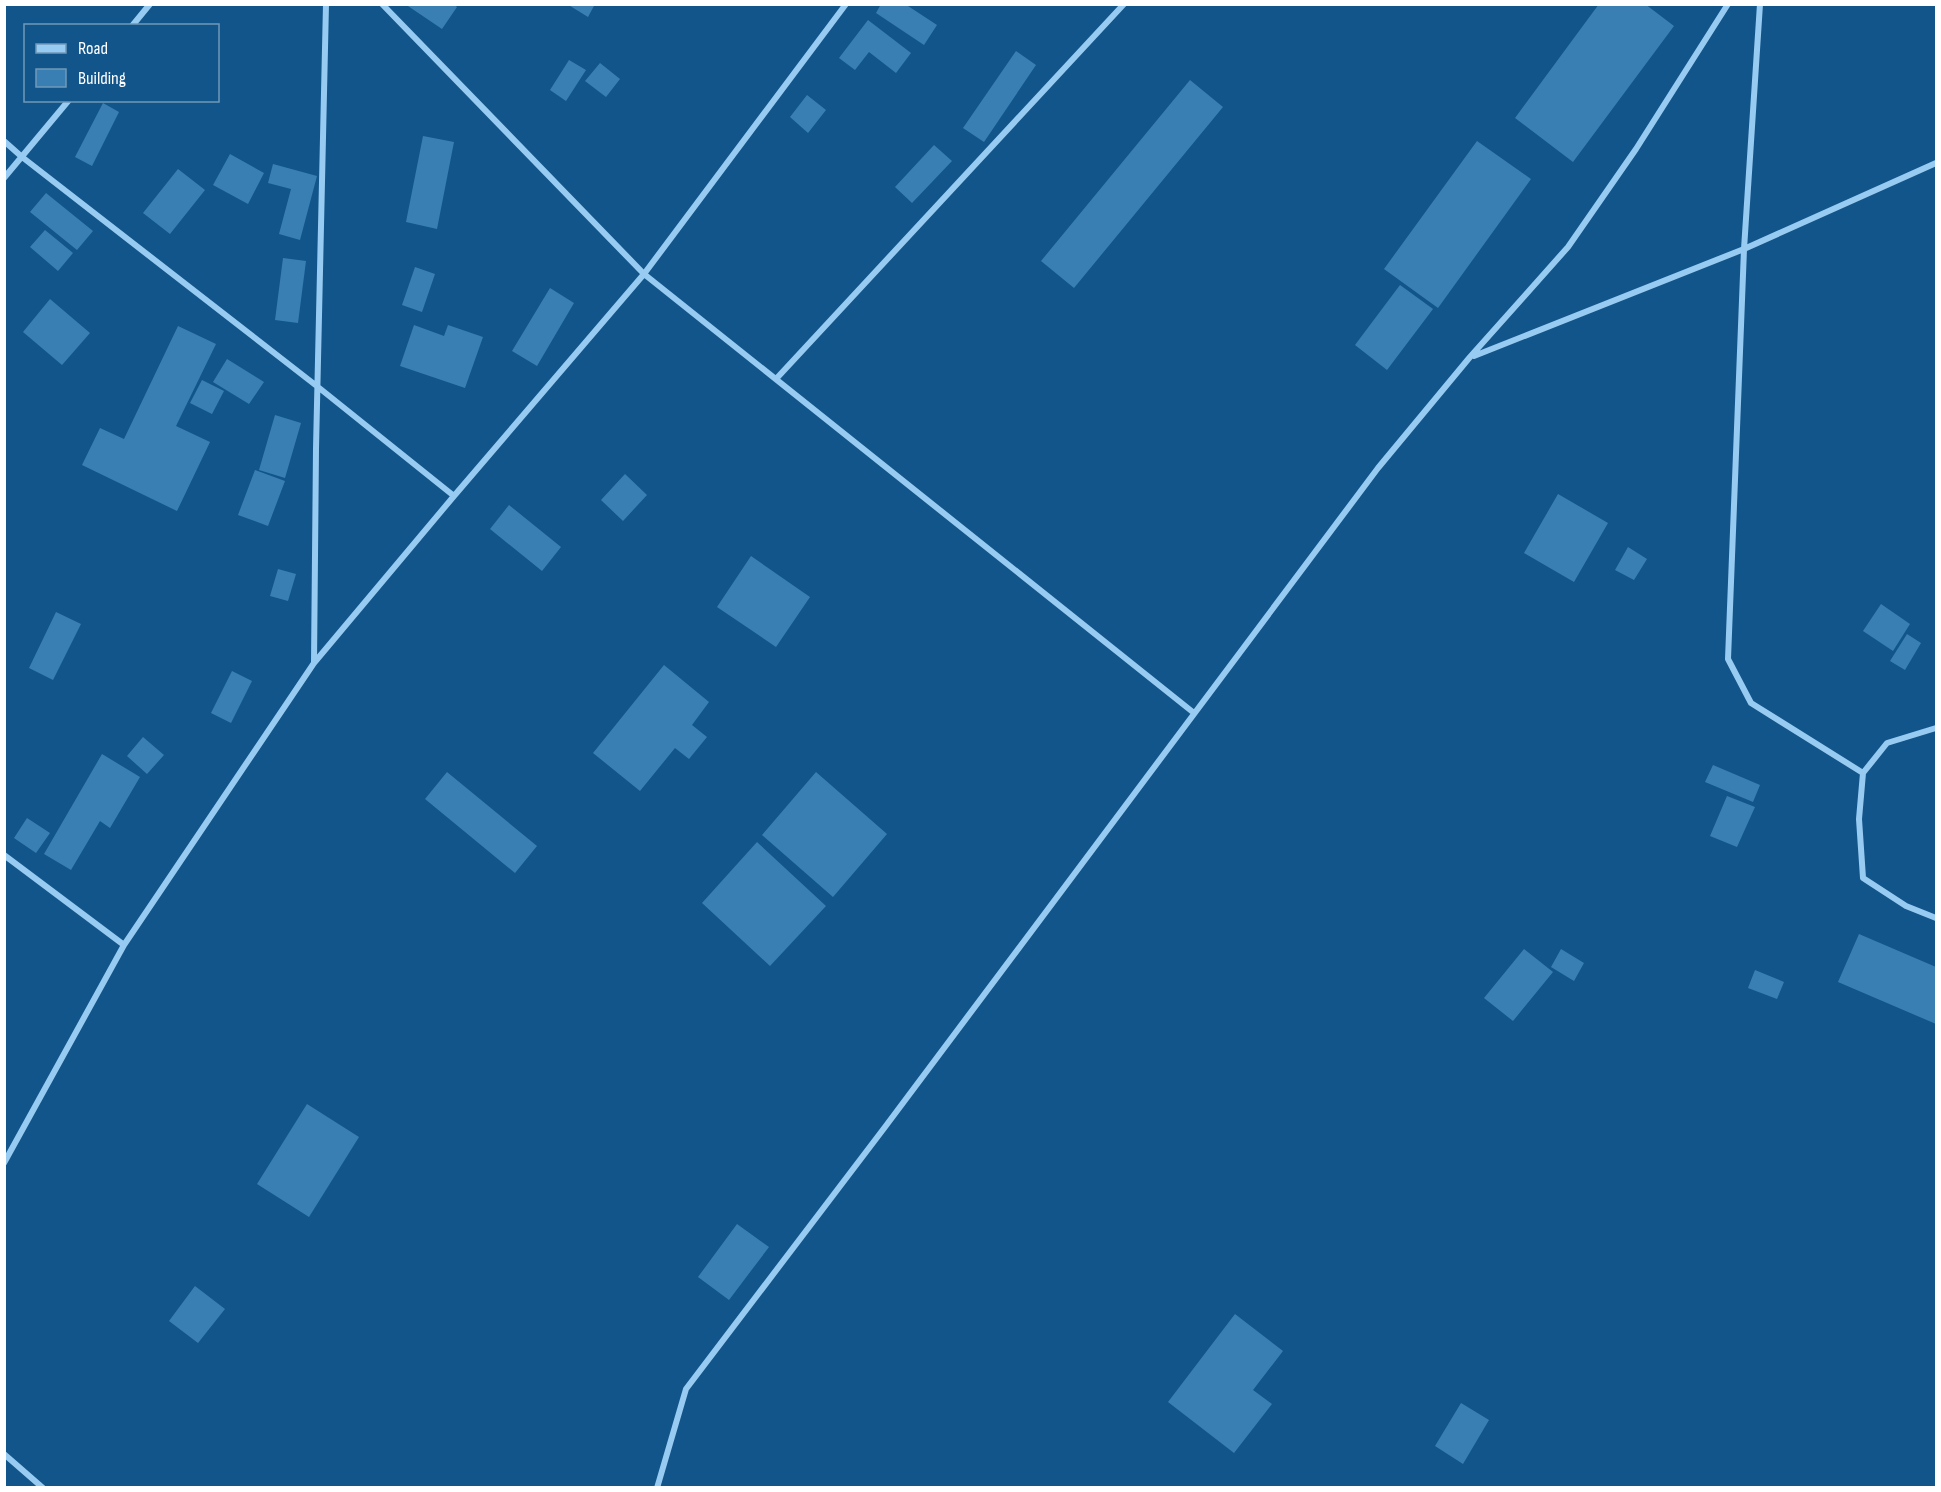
<svg xmlns="http://www.w3.org/2000/svg" width="1941" height="1492" font-family="'Sofia Sans Condensed',sans-serif">
  <style>
    .building { fill: #3a7fb4 }
    .lines { fill: none; stroke-linecap: round; stroke-linejoin: round }
    .minor { stroke: #98cbf1; stroke-width: 6 }
  </style>
  <rect width="100%" height="100%" fill="#12558a"/>
  <!-- building -->
  <path class="building" d="M 405,4 L 454,4 L 457,7 L 442,29 Z
    M 567,4 L 595,4 L 588,17 Z
    M 881,4 L 909,4 L 908,6 L 937,25 L 924,45 L 876,13 Z
    M 1599,4 L 1645,4 L 1674,26 L 1573,162 L 1515,118 Z
    M 868,20 L 911,53 L 896,73 L 869,52 L 855,70 L 839,58 Z
    M 1016,51 L 1036,65 L 984,142 L 963,128 Z
    M 569,60 L 586,70 L 566,101 L 550,90 Z
    M 600,63 L 620,79 L 606,97 L 585,81 Z
    M 1190,80 L 1223,107 L 1074,288 L 1041,261 Z
    M 807,95 L 826,110 L 808,133 L 790,117 Z
    M 103,103 L 119,112 L 92,166 L 75,157 Z
    M 423,136 L 454,142 L 437,229 L 406,222 Z
    M 1477,141 L 1531,179 L 1438,308 L 1384,269 Z
    M 934,145 L 952,161 L 912,203 L 895,187 Z
    M 230,154 L 264,173 L 248,204 L 213,185 Z
    M 273,164 L 317,176 L 300,240 L 279,234 L 291,189 L 268,183 Z
    M 178,169 L 205,190 L 170,234 L 143,213 Z
    M 46,193 L 93,231 L 77,250 L 30,212 Z
    M 45,230 L 73,253 L 58,271 L 30,247 Z
    M 283,258 L 306,261 L 298,323 L 275,320 Z
    M 415,267 L 435,274 L 422,312 L 402,305 Z
    M 1400,285 L 1433,309 L 1387,370 L 1355,345 Z
    M 550,288 L 574,303 L 537,366 L 512,351 Z
    M 50,299 L 90,333 L 62,365 L 23,332 Z
    M 414,325 L 444,336 L 448,325 L 483,337 L 465,388 L 400,366 Z
    M 178,326 L 216,344 L 176,426 L 210,442 L 177,511 L 82,465 L 100,428 L 124,439 Z
    M 227,359 L 264,382 L 249,404 L 213,382 Z
    M 202,380 L 224,391 L 212,414 L 190,403 Z
    M 275,415 L 301,423 L 285,478 L 259,470 Z
    M 255,470 L 285,481 L 268,526 L 238,515 Z
    M 625,474 L 647,495 L 623,521 L 601,500 Z
    M 1558,494 L 1608,523 L 1574,582 L 1524,553 Z
    M 509,505 L 561,547 L 542,571 L 490,529 Z
    M 1628,547 L 1647,559 L 1634,580 L 1615,570 Z
    M 751,556 L 810,597 L 776,647 L 717,607 Z
    M 278,569 L 296,574 L 288,601 L 270,596 Z
    M 1881,604 L 1910,624 L 1893,651 L 1863,631 Z
    M 56,612 L 81,624 L 53,680 L 29,668 Z
    M 1907,634 L 1921,643 L 1905,670 L 1890,661 Z
    M 664,665 L 709,702 L 692,725 L 707,737 L 689,759 L 675,748 L 640,791 L 593,753 Z
    M 232,671 L 252,681 L 231,723 L 211,713 Z
    M 143,737 L 164,755 L 147,774 L 127,756 Z
    M 102,754 L 140,777 L 110,828 L 100,821 L 71,870 L 44,854 Z
    M 1713,765 L 1760,785 L 1753,802 L 1705,782 Z
    M 447,772 L 537,846 L 515,873 L 425,799 Z
    M 816,772 L 887,834 L 833,897 L 762,835 Z
    M 1727,796 L 1755,807 L 1737,847 L 1710,836 Z
    M 27,818 L 50,833 L 36,853 L 14,838 Z
    M 757,842 L 826,906 L 770,966 L 702,903 Z
    M 1859,934 L 1936,967 L 1936,1024 L 1838,982 Z
    M 1524,949 L 1553,972 L 1513,1021 L 1484,998 Z
    M 1561,949 L 1584,963 L 1574,981 L 1551,967 Z
    M 1755,970 L 1784,982 L 1777,999 L 1748,988 Z
    M 307,1104 L 359,1137 L 309,1217 L 257,1184 Z
    M 737,1224 L 769,1247 L 729,1300 L 698,1277 Z
    M 195,1286 L 225,1309 L 198,1343 L 169,1321 Z
    M 1235,1314 L 1283,1351 L 1253,1390 L 1272,1404 L 1234,1453 L 1168,1402 Z
    M 1461,1403 L 1489,1420 L 1463,1464 L 1435,1446 Z"/>
  <g class="lines">
    <!-- minor -->
    <path class="minor" d="M 382,4 L 644,274 L 1194,713
      M 1760,4 L 1744,249 L 1728,659 L 1751,703 L 1863,773 L 1859,819 L 1863,878 L 1906,906 L 1936,918
      M 132,26 L 150,4
      M 4,141 L 22,157 L 318,387 L 454,496
      M 4,178 L 69,100
      M 1474,356 L 1744,249 L 1936,163
      M 776,379 L 1124,4
      M 314,663 L 316,449 L 326,4
      M 1863,773 L 1887,743 L 1936,728
      M 4,855 L 124,945
      M 4,1163 L 124,945 L 314,663 L 454,496 L 644,274 L 846,4
      M 4,1454 L 43,1488
      M 657,1488 L 686,1389 L 885,1127 L 1378,468 L 1470,357 L 1568,247 L 1636,149 L 1728,4"/>
  </g>
  <!-- border -->
  <rect width="1941" height="1492" fill="none" stroke="#ffffff" stroke-width="12"/>
  <!-- legend -->
  <rect x="24" y="24" width="195" height="78" fill="#12558a" stroke="#7199b9" stroke-width="1.5"/>
  <rect x="36" y="44" width="30" height="9" fill="#98cbf1" stroke="#7199b9" stroke-width="1.5"/>
  <text x="78" y="54" font-size="18" fill="#ffffff">Road</text>
  <rect x="36" y="69" width="30" height="18" fill="#3a7fb4" stroke="#7199b9" stroke-width="1.5"/>
  <text x="78" y="84" font-size="18" fill="#ffffff">Building</text>
</svg>
